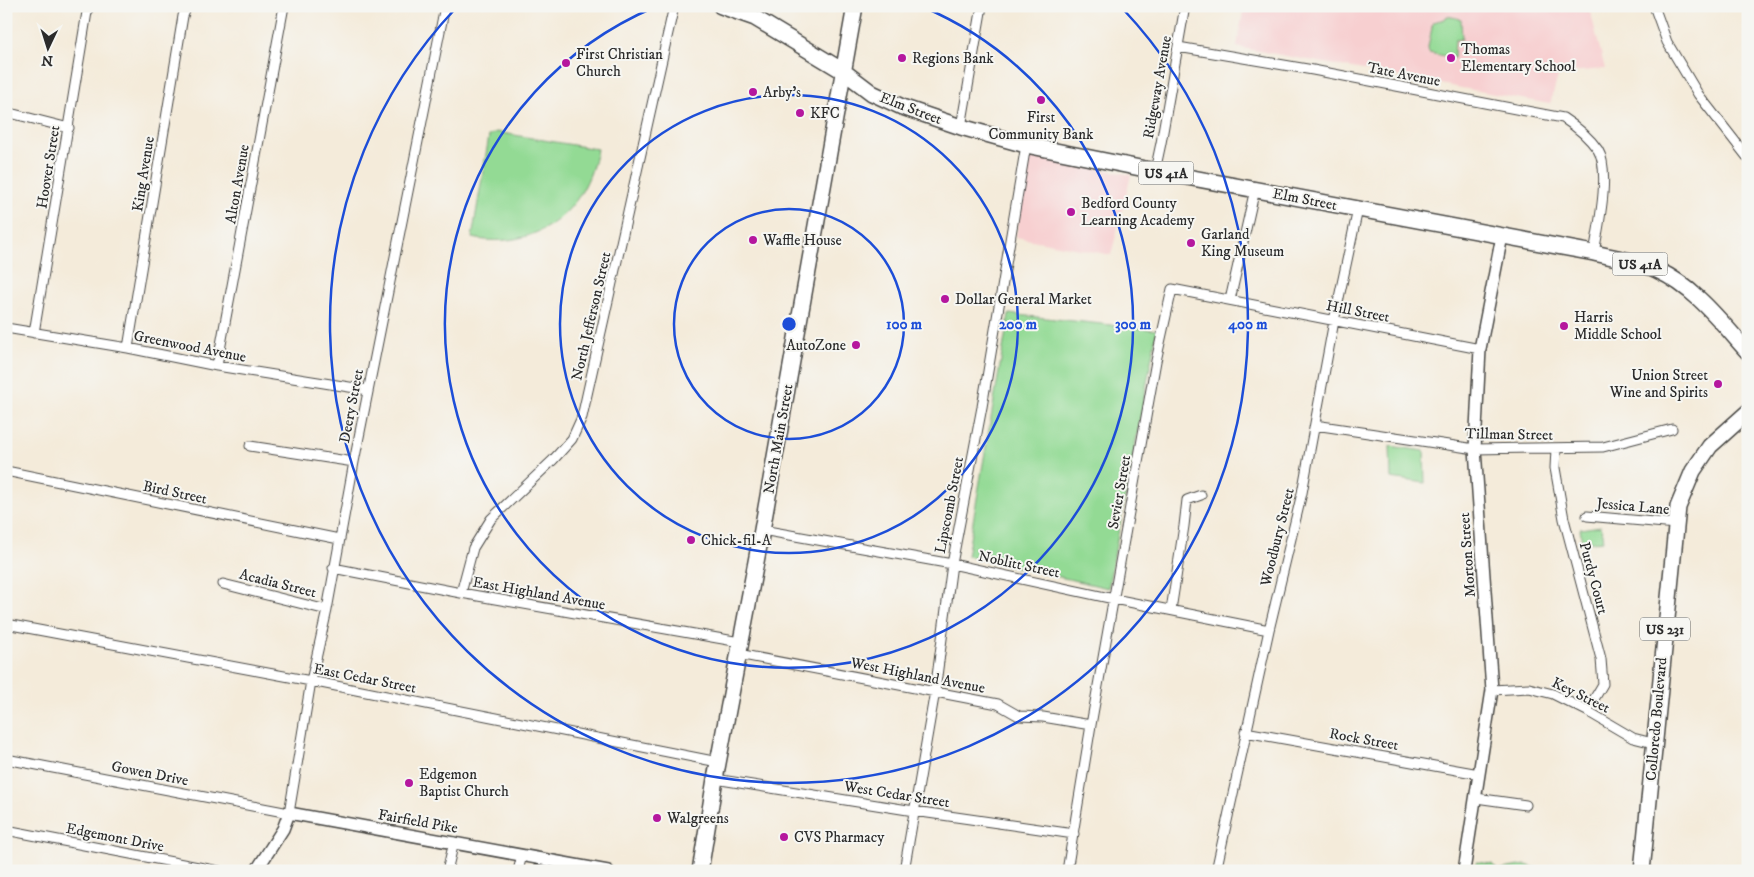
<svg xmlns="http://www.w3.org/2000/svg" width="1754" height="877" font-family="'IM FELL DW Pica',serif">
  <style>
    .built { fill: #f7cfd0 }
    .green { fill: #93da94; stroke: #5f8260 }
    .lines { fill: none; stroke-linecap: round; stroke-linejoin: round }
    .minor-casing { stroke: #494845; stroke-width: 11 }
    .tertiary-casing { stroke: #494845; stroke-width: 14 }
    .primary-casing { stroke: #494845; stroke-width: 18 }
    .trunk-casing { stroke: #494845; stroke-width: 18 }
    .minor { stroke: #fff; stroke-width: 9 }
    .tertiary { stroke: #fff; stroke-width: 11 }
    .primary { stroke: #fff; stroke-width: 15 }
    .trunk { stroke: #fff; stroke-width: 15 }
    .ring { fill: none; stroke: #1d4ed8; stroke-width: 2.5 }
    .poi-dot { fill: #b5179e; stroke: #f6f6f2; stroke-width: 2 }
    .labels { text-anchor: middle; stroke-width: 4; stroke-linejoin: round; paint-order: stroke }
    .shield { fill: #f6f6f2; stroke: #686867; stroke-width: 1 }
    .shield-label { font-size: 14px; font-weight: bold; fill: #2b2b2b }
    .poi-label { font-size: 15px; fill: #2b2b2b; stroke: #f6f6f2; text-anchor: start }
    .street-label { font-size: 15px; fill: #2b2b2b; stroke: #f6f6f2 }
    .centre { fill: #1d4ed8; stroke: #f6f6f2; stroke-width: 2.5 }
    .ring-label { font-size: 15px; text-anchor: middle; font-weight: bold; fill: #1d4ed8; stroke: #f6f6f2; stroke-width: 4; stroke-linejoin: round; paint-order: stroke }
  </style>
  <rect width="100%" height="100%" fill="#f6f6f2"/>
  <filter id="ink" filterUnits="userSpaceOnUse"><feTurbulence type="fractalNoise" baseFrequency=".02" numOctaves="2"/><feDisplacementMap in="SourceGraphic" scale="10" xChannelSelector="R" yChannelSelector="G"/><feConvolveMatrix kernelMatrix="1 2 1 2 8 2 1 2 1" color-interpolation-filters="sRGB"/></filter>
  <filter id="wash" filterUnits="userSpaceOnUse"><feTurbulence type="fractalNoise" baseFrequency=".0096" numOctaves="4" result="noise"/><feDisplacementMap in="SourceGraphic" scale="20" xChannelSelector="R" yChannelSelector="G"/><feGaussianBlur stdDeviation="1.12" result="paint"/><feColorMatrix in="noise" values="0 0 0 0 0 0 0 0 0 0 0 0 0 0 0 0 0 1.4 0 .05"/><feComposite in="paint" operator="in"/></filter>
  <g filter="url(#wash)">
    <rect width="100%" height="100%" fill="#f4ebda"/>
    <!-- built -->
    <path class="built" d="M 1247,6 L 1589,6 L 1605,69 L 1559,73 L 1550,104 L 1237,47 L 1243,11 Z
      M 1029,154 L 1131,175 L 1111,255 L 1016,237 Z"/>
    <!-- green -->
    <path class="green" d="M 1447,16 L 1461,19 L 1462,39 L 1455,40 L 1454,58 L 1429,53 L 1428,48 L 1433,22 L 1445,19 Z
      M 496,132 L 597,149 C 586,212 537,251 472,238 L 489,136 Z
      M 1009,314 L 1157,330 L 1108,588 L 967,556 Z
      M 1390,446 L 1424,451 L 1425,483 L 1391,478 Z
      M 1601,526 L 1603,541 L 1582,543 L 1580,529 Z
      M 1476,862 L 1492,864 L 1497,870 L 1526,865 L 1546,871 L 1474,871 Z"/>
  </g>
  <g filter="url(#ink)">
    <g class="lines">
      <!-- minor casing -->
      <g class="minor-casing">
        <path id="minor" d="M 1654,6 L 1667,42 L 1698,94 L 1748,158
          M 1178,47 L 1313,70 L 1563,118 C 1577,127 1589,137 1598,150 C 1611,171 1598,229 1594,253
          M 6,112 L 69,128
          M 961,127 L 982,6
          M 1155,171 L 1161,143 L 1185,6
          M 1230,300 L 1255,189
          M 6,328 L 128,348 L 217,366 L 368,390
          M 34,333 L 88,6
          M 128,348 L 183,16 L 187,6
          M 217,366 L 284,6
          M 1315,425 L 1475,449 L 1603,447 L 1672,429
          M 250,446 L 354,462
          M 1556,449 L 1555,468 L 1564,519 L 1601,659 L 1603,684 L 1587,711
          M 6,471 L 339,539
          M 1587,516 L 1676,524
          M 762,530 L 952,564 L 1114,599 L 1269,630
          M 333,568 L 461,593 L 740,642
          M 223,584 L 327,610
          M 461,593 L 473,548 L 491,519 L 553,460 L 572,439 L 582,417 L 674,6
          M 1171,610 L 1184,526 L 1187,500 L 1201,495
          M 6,624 L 311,681 L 718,762
          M 738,654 L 998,704 L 1019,716 L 1043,717 L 1091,725
          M 1492,690 L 1529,688 L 1553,694 L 1587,711 L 1633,738 L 1653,743
          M 1245,732 L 1479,774
          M 6,759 L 289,813 L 311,681 L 327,610 L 354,462 L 445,6
          M 715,779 L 914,811 L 1074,834
          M 1476,798 L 1526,805
          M 6,830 L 219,871
          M 447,871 L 454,842
          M 518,871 L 522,855
          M 904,871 L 935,691 L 952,564 L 982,407 L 1026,145
          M 1067,871 L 1091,725 L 1156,361 L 1172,289 L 1480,349
          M 1216,871 L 1269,630 L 1302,493 L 1334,321 L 1358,209"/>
      </g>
      <!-- tertiary casing -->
      <g class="tertiary-casing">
        <path id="tertiary" d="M 256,871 L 283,829 L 289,813 L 608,871
          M 1464,871 L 1492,690 L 1475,449 L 1480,349 L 1502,236"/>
      </g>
      <!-- primary casing -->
      <g class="primary-casing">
        <path id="primary" d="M 721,6 L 755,18 L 843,71 L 872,93 L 902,107 L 961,127 L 1026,145 L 1155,171 L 1594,253 C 1615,258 1638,261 1657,270 C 1696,288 1721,322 1748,352
          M 700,871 L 715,779 L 762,530 L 855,6"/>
      </g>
      <!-- trunk casing -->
      <g class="trunk-casing">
        <path id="trunk" d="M 1642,871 L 1678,507 L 1693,471 L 1710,446 L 1748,412"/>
      </g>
      <!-- minor -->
      <use href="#minor" class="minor"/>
      <!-- tertiary -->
      <use href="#tertiary" class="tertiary"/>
      <!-- primary -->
      <use href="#primary" class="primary"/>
      <!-- trunk -->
      <use href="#trunk" class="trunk"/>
    </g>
  </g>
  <!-- distance rings -->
  <g class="ring">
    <circle cx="789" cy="324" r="115"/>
    <circle cx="789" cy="324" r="229"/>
    <path d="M923 7A344 344 0 1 1 655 7"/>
    <path d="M1122 8A459 459 0 1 1 456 8"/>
  </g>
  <!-- markers -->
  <g class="poi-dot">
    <circle cx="902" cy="58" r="5"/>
    <circle cx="1451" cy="58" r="5"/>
    <circle cx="566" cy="63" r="5"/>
    <circle cx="753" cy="92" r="5"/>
    <circle cx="1041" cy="100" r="5"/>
    <circle cx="800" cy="113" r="5"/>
    <circle cx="1071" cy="212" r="5"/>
    <circle cx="753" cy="240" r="5"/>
    <circle cx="1191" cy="243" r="5"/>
    <circle cx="945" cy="299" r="5"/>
    <circle cx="1564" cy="326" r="5"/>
    <circle cx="856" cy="345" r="5"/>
    <circle cx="1718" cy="384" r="5"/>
    <circle cx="691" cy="540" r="5"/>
    <circle cx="409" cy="783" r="5"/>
    <circle cx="657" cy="818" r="5"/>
    <circle cx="784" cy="837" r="5"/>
  </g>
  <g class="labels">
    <!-- shield labels -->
    <g class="shield">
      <rect x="1138.5" y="161.5" width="55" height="23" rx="4"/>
      <rect x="1612.5" y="252.5" width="55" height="23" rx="4"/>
      <rect x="1640" y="617.5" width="50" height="23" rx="4"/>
    </g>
    <g class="shield-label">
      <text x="1166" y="178">US 41A</text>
      <text x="1640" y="269">US 41A</text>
      <text x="1665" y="634">US 231</text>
    </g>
    <!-- poi labels -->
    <g class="poi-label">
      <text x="1461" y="54">Thomas<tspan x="1461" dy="17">Elementary School</tspan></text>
      <text x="576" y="59">First Christian<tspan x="576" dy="17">Church</tspan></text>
      <text x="912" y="63">Regions Bank</text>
      <text x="763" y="97">Arby's</text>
      <text x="810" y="118">KFC</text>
      <text x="1041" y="122" text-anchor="middle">First<tspan x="1041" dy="17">Community Bank</tspan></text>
      <text x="1081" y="208">Bedford County<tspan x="1081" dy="17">Learning Academy</tspan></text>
      <text x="1201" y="239">Garland<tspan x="1201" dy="17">King Museum</tspan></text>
      <text x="763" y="245">Waffle House</text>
      <text x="955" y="304">Dollar General Market</text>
      <text x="1574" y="322">Harris<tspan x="1574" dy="17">Middle School</tspan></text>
      <text x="846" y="350" text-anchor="end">AutoZone</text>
      <text x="1708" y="380" text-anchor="end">Union Street<tspan x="1708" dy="17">Wine and Spirits</tspan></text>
      <text x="701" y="545">Chick-fil-A</text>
      <text x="419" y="779">Edgemon<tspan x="419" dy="17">Baptist Church</tspan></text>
      <text x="667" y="823">Walgreens</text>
      <text x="794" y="842">CVS Pharmacy</text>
    </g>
    <!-- street labels -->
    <g class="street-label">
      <text transform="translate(1404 74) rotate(11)" y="5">Tate Avenue</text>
      <text transform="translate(1157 87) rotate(-80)" y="5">Ridgeway Avenue</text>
      <text transform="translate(911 108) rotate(21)" y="5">Elm Street</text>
      <text transform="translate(48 167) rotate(-81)" y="5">Hoover Street</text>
      <text transform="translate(143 174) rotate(-81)" y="5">King Avenue</text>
      <text transform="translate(237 184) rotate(-80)" y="5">Alton Avenue</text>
      <text transform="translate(1305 199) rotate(11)" y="5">Elm Street</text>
      <text transform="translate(1358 311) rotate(11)" y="5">Hill Street</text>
      <text transform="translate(591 316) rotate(-77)" y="5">North Jefferson Street</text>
      <text transform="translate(190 346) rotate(11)" y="5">Greenwood Avenue</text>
      <text transform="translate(351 406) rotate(-79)" y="5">Deery Street</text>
      <text transform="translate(1509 434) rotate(1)" y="5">Tillman Street</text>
      <text transform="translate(778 439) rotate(-80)" y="5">North Main Street</text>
      <text transform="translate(175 492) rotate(12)" y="5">Bird Street</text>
      <text transform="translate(1119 492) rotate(-80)" y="5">Sevier Street</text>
      <text transform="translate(949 505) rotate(-79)" y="5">Lipscomb Street</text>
      <text transform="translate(1633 506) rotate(5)" y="5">Jessica Lane</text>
      <text transform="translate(1277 537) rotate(-76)" y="5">Woodbury Street</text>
      <text transform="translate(1467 555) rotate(-94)" y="5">Morton Street</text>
      <text transform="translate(1019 564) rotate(12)" y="5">Noblitt Street</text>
      <text transform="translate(1594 578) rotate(75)" y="5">Purdy Court</text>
      <text transform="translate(278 583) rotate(14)" y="5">Acadia Street</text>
      <text transform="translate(539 593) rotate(10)" y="5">East Highland Avenue</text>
      <text transform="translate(918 675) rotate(11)" y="5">West Highland Avenue</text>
      <text transform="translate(365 678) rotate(11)" y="5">East Cedar Street</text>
      <text transform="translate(1581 695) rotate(26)" y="5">Key Street</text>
      <text transform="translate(1656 719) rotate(-85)" y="5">Colloredo Boulevard</text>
      <text transform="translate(1364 739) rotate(10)" y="5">Rock Street</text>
      <text transform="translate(150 773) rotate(11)" y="5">Gowen Drive</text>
      <text transform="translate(897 794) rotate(9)" y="5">West Cedar Street</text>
      <text transform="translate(418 821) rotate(10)" y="5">Fairfield Pike</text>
      <text transform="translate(115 837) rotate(11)" y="5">Edgemont Drive</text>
    </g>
  </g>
  <circle cx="789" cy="324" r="8" class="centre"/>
  <g class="ring-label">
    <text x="904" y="329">100 m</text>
    <text x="1018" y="329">200 m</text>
    <text x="1133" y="329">300 m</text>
    <text x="1248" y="329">400 m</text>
  </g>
  <!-- margin -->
  <rect width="1754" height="877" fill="none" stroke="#f6f6f2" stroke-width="25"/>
  <!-- north arrow -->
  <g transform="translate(48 48) rotate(184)" stroke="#f6f6f2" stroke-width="4" paint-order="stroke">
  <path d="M0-4L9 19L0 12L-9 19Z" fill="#2b2b2b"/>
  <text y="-8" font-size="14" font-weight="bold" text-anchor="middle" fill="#2b2b2b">N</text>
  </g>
</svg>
